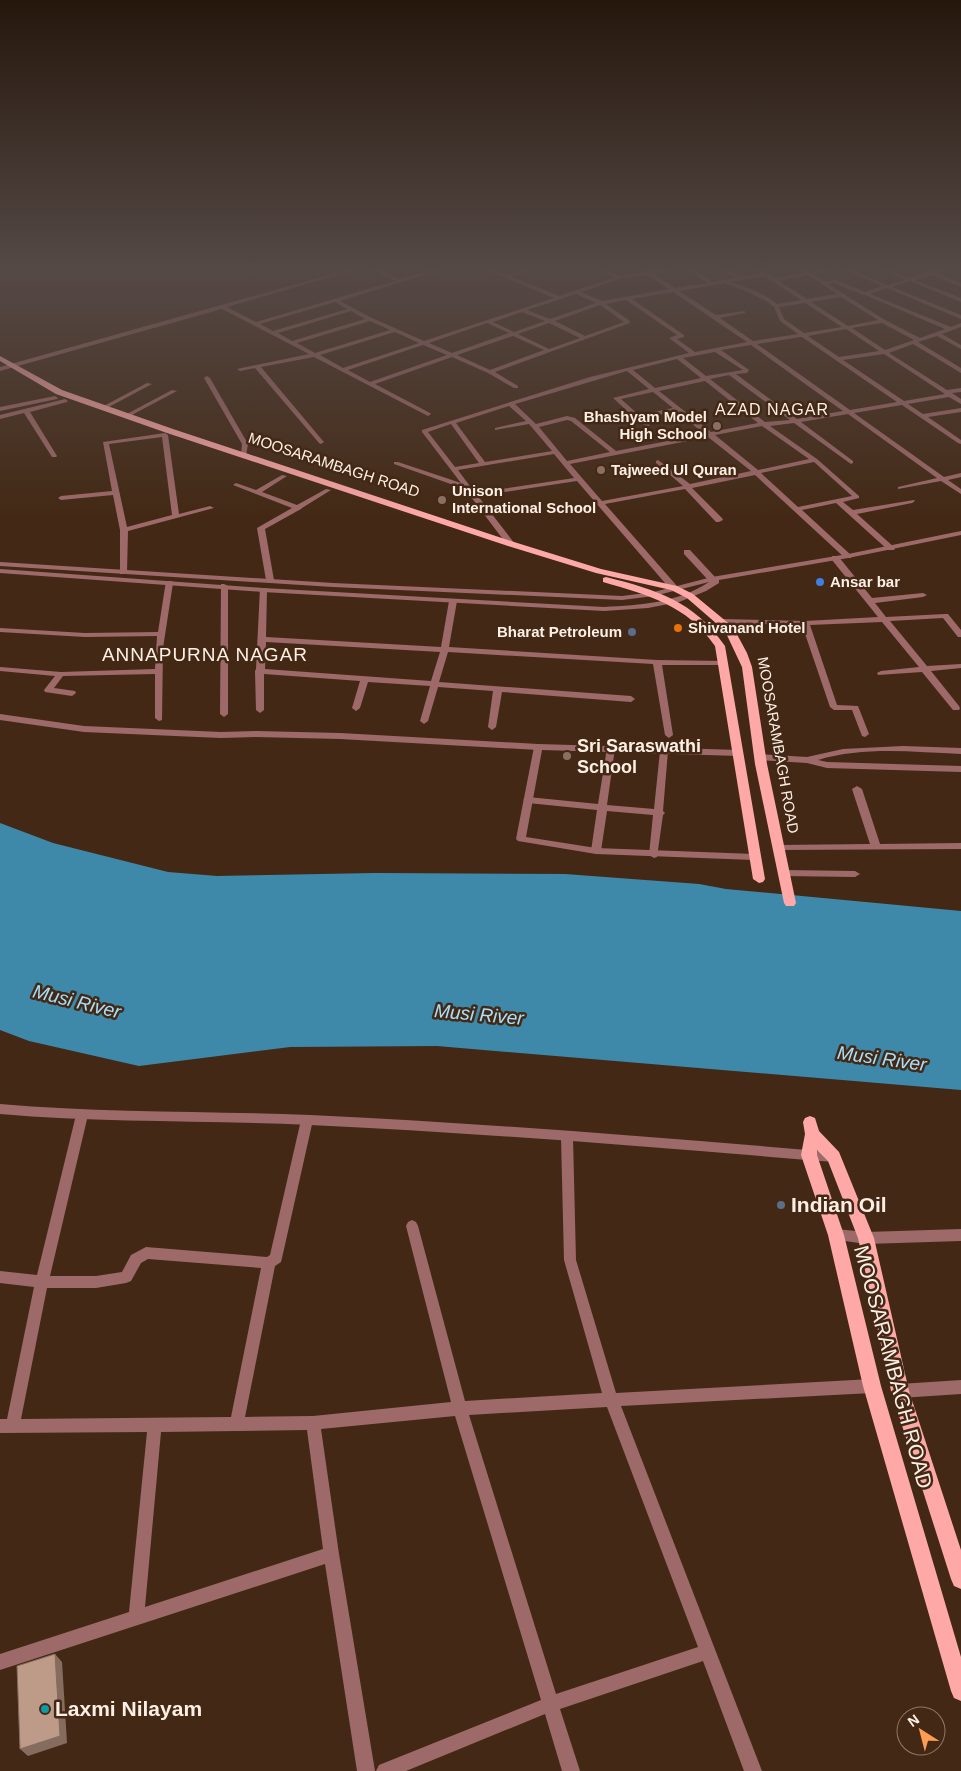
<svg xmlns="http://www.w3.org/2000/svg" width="961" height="1771" font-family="Arial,sans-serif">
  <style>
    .water { fill: #3e89aa }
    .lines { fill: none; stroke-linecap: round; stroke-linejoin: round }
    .minor { fill: #9e6a69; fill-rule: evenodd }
    .tertiary { fill: #9e6a69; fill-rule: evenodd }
    .primary { fill: #fea9a8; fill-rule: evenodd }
    .shaded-wall { fill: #856c5f }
    .building { fill: #be9b88; stroke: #856c5f }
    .education-dot { fill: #8d6e63; stroke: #432915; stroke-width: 2 }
    .shop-dot { fill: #3f7fe0; stroke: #432915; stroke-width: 2 }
    .food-dot { fill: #e8710a; stroke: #432915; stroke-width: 2 }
    .service-dot { fill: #5c6f8a; stroke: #432915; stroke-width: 2 }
    .culture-dot { fill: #0f9aa8; stroke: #432915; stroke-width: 2 }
    .labels { text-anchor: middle; stroke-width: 5; stroke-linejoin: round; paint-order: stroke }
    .far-poi-label { font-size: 15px; font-weight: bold; fill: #fdefe5; stroke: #432915; text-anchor: start }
    .far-street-label { font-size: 15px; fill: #fdefe5; stroke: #432915 }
    .far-neighbourhood-label { font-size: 16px; letter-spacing: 1px; fill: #fdefe5; stroke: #432915 }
    .poi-label { font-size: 18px; font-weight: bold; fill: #fdefe5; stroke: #432915; text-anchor: start }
    .neighbourhood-label { font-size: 19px; letter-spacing: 1px; fill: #fdefe5; stroke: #432915 }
    .water-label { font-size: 19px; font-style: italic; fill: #a6e0fd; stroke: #432915 }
    .near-poi-label { font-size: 21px; font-weight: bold; fill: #fdefe5; stroke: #432915; text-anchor: start }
    .near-street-label { font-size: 21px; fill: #fdefe5; stroke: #432915 }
  </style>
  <rect width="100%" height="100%" fill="#432915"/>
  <!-- water -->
  <path class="water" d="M 0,823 L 53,843 L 168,872 L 217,876 L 375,873 L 565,874 L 699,884 L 726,889 L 961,911 L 961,1090 L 437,1046 L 290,1047 L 139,1066 L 29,1041 L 0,1030 Z"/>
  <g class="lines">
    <!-- minor -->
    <path class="minor" d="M 350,269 L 358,269 L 227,307 L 256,322 L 395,281 L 371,269 L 378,269 L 400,279 L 435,269 L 443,269 L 340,301 L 372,318 L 424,341 L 554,298 L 485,269 L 492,269 L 507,275 L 525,269 L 532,269 L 512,277 L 559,296 L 614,278 L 599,269 L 605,269 L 619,276 L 644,272 L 640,269 L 646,269 L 649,271 L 676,269 L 653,274 L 675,288 L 707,283 L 687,269 L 693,269 L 713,282 L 735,278 L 722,269 L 728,269 L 740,277 L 760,273 L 757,271 L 760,269 L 775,278 L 804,273 L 799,269 L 805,269 L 809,272 L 836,269 L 813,274 L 824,281 L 837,280 L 865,292 L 882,286 L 842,269 L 849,269 L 887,285 L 905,280 L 881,269 L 888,269 L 910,278 L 930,270 L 947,269 L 937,273 L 961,283 L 961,287 L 932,275 L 915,280 L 961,298 L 961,302 L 910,281 L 892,287 L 961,315 L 961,319 L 887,288 L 870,294 L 951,327 L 961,323 L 961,327 L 942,334 L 961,345 L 961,349 L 937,336 L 918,342 L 961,368 L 961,373 L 913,344 L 889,353 L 947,390 L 961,388 L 961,392 L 952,393 L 961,399 L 961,404 L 949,397 L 908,404 L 923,414 L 961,408 L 961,412 L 928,417 L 961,440 L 961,444 L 958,443 L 902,405 L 854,413 L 944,477 L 961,473 L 961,477 L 948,480 L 961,489 L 961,494 L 941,481 L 898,489 L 898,487 L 937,478 L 848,414 L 801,422 L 853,461 L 853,463 L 851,464 L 794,423 L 770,426 L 817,459 L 859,496 L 859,498 L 843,502 L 853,510 L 914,500 L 915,501 L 912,503 L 857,514 L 895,548 L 894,550 L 888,550 L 836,503 L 802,510 L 852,556 L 851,558 L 845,558 L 755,475 L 692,488 L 722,518 L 723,520 L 719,522 L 716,522 L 685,489 L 605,504 L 677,586 L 677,590 L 671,590 L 577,481 L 478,496 L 515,544 L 511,546 L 508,546 L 465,489 L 394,464 L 394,462 L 398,462 L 461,483 L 422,432 L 422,430 L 590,377 L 689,353 L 669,338 L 677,335 L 626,300 L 606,304 L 630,321 L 630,323 L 495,372 L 518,386 L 518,388 L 514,388 L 488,373 L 452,357 L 375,384 L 430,413 L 431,414 L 428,416 L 314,357 L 261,367 L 323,441 L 324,442 L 321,444 L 319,443 L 255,368 L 240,371 L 237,369 L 309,354 L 222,309 L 0,371 L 0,367 ZM 647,275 L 669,289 L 602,301 L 581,292 L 619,279 ZM 808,275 L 837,294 L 807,299 L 779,281 ZM 764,276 L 801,300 L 777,304 C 764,293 746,287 730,282 ZM 726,283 L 726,284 L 742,289 L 768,302 L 774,307 L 780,321 L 798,334 L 753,341 L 720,318 L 745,313 L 745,311 L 716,315 L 679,291 ZM 834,283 L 861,294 L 861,295 L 865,295 L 945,329 L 920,338 L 885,320 L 828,284 ZM 673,292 L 747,342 L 695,352 L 677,339 L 684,337 L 684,335 L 632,299 ZM 576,294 L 596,303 L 550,319 L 527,310 ZM 841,297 L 878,320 L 848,326 L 811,302 ZM 335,302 L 347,309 L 273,331 L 260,324 ZM 805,303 L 842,327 L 804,333 L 784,319 L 779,307 ZM 600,305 L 624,322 L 585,336 L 555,321 ZM 351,311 L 365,319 L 292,341 L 278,333 ZM 522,312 L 545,321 L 514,332 L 493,322 ZM 370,321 L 390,330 L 315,353 L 297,343 ZM 487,323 L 509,333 L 452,353 L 429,343 ZM 549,323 L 580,338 L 549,349 L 518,334 ZM 882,323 L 914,340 L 885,350 L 852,328 ZM 846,329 L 879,351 L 839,357 L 808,336 ZM 395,332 L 419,343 L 343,368 L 320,355 ZM 513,336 L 544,350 L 490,370 L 457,355 ZM 801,337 L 802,337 L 897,402 L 850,410 L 757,344 ZM 423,345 L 447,355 L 370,382 L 348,370 ZM 751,345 L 843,411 L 797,419 L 736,374 L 747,373 L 749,370 L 721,350 ZM 715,352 L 743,370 L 706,376 L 683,358 ZM 884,354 L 945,394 L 904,401 L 843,360 ZM 677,359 L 701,378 L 655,388 L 633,370 ZM 627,371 L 649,389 L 613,398 L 635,418 L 647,427 L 650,425 L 643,418 L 677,411 L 704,434 L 616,451 L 575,418 L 567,416 L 536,424 L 515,404 ZM 729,375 L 790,420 L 765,422 L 710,379 ZM 705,381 L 758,423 L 711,432 L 659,391 ZM 653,392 L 673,408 L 639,415 L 621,399 ZM 509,406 L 526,421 L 495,428 L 495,430 L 529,424 L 552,451 L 485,462 L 456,423 ZM 567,420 L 571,421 L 610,452 L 567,461 L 539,427 ZM 451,424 L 479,463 L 455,467 L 428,432 ZM 762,426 L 809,459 L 758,470 L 715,435 ZM 708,437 L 751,471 L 690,484 L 658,460 L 656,461 L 656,463 L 683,486 L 602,501 L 570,464 ZM 554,454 L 574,478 L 475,493 L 458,470 ZM 814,462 L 852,496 L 798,507 L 761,473 Z
      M 207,376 L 210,378 L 248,444 L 246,456 L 241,455 L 242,444 L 204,378 Z
      M 147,383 L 152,384 L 105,409 L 100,408 Z
      M 172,390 L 177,391 L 128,417 L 123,416 Z
      M 55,396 L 58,398 L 57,399 L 0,411 L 0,407 Z
      M 65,399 L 68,401 L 67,402 L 30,412 L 57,456 L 56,457 L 52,457 L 24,413 L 0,419 L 0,415 Z
      M 165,433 L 168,435 L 179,514 L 210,506 L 214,508 L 128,531 L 127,572 L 123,574 L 120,574 L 120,530 L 113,495 L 61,500 L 58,498 L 61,496 L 112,491 L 103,442 ZM 162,437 L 172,515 L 127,527 L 109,444 Z
      M 282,475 L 287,476 L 262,492 L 297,505 L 326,489 L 331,490 L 302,508 L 301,509 L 265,529 L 274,580 L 270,582 L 266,580 L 257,528 L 292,508 L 233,485 L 236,483 L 256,490 Z
      M 684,550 L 690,550 L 715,577 L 715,581 L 709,581 L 684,554 Z
      M 832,556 L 838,556 L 872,598 L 923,593 L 927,595 L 923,597 L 875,603 L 886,617 L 945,614 L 948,614 L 961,630 L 961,637 L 958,637 L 943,618 L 890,621 L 927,666 L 961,664 L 961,668 L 931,671 L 959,706 L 960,708 L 959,710 L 953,710 L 922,672 L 878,675 L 877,673 L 881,671 L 919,667 L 882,622 L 810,625 L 837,705 L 858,706 L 869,734 L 865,737 L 862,736 L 852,710 L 834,710 L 830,707 L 802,625 L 721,623 L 717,621 L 721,619 L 805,621 L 878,617 L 832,560 Z
      M 166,581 L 172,581 L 173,583 L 163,648 L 162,720 L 159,721 L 155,718 L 155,674 L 63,676 L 54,688 L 75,691 L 76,693 L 72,696 L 45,692 L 44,690 L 55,676 L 0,671 L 0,667 L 61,672 L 155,669 L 157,636 L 85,637 L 0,632 L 0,628 L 85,633 L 158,632 Z
      M 221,584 L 224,584 L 228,586 L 228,714 L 224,717 L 220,714 Z
      M 260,588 L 266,588 L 267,590 L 266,637 L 441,647 L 449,601 L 453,599 L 457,601 L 449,647 L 657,660 L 724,661 L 728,663 L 724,665 L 662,665 L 673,735 L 669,738 L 665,735 L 653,664 L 448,652 L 439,682 L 631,696 L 635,699 L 631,702 L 502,692 L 496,727 L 492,730 L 488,727 L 493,691 L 438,687 L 428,721 L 424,724 L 420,721 L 430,686 L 368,682 L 360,708 L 356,711 L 352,708 L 360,681 L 264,674 L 264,710 L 260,713 L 256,710 L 255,671 L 256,669 ZM 266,642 L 440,652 L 431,681 L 265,669 Z
      M 0,714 L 84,726 L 221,732 L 256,731 L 340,733 L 538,744 L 542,747 L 538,750 L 340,739 L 256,737 L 221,738 L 84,732 L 0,720 Z
      M 611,745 L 615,748 L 607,805 L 654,809 L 660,751 L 664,748 L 668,751 L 663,811 L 665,813 L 663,815 L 657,857 L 654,858 L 649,855 L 653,815 L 607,811 L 601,851 L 596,854 L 591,851 L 597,810 L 528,803 L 523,800 L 528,797 L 598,804 L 607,748 Z
      M 857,786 L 862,789 L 880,844 L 961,843 L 961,849 L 775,850 L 773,848 L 775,846 L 778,845 L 870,844 L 852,789 Z
      M 784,870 L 855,871 L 860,874 L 855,877 L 784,876 L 779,873 Z
      M 82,1110 L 86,1112 L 88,1115 L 50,1276 L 96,1276 L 122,1272 L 131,1255 L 146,1247 L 267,1257 L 270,1255 L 301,1120 L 303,1116 L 307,1115 L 311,1116 L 313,1120 L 282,1258 L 281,1262 L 275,1266 L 245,1417 L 313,1416 L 451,1402 L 406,1226 L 408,1222 L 412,1220 L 416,1222 L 418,1226 L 465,1401 L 602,1393 L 564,1260 L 561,1138 L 563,1134 L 567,1133 L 571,1134 L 573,1138 L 576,1260 L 616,1393 L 872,1379 L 877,1381 L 879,1386 L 877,1391 L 872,1393 L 621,1406 L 762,1771 L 744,1771 L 703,1661 L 560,1709 L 580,1771 L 562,1771 L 545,1714 L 406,1771 L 376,1771 L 379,1765 L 541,1700 L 455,1416 L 321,1429 L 339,1554 L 375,1771 L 357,1771 L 325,1564 L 0,1670 L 0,1654 L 129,1612 L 147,1432 L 0,1433 L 0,1419 L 7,1419 L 34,1287 L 0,1283 L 0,1271 L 37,1275 L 76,1115 L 78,1112 ZM 148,1259 L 261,1268 L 231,1417 L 21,1419 L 47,1288 L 96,1288 L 126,1283 L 131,1281 L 141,1263 ZM 607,1407 L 698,1647 L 556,1694 L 469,1415 ZM 307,1430 L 323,1549 L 145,1607 L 161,1432 Z
      M 836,1229 L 866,1232 L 961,1229 L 961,1241 L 866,1244 L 831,1239 L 830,1235 L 831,1231 Z
      M 961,1380 L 961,1394 L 900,1398 L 895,1396 L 893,1391 L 895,1386 L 900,1384 Z"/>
    <!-- tertiary -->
    <path class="tertiary" d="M 961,531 L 961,535 L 848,558 L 719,580 L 719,583 L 706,591 L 679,602 L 648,608 L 604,611 L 263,592 L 0,573 L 0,569 L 263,588 L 604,607 C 641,605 677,603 709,582 L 654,596 L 622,600 L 333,587 L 0,566 L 0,562 L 333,583 L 622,596 L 654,592 L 712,577 L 848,554 Z
      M 538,744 L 739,750 L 743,753 L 739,756 L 542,750 L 526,837 L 596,848 L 754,854 L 759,857 L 754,860 L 596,854 L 518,841 L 516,839 L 534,747 Z
      M 903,746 L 961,748 L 961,754 C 914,752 863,746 818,760 L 827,762 L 961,766 L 961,772 L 827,768 L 807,763 L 760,760 L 756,757 L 760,754 L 807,757 L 843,749 Z
      M 0,1104 C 103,1113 207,1111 310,1115 C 485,1123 660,1138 834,1152 L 838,1153 L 840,1157 L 838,1161 L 834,1162 C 660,1148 485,1133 310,1125 C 207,1120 103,1123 0,1114 Z"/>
    <!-- primary -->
    <path class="primary" d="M 0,356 L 62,390 L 173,429 L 514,542 L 601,569 L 677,586 L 693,594 L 733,627 L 747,653 L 752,667 L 767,764 L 796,903 L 794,906 L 786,906 L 784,903 L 755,764 L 742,667 L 725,631 L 687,598 L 671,590 L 596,573 L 508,546 L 167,433 L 56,394 L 0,361 Z
      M 606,577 C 657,590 694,601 725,646 L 765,879 L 763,882 L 759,883 L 753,879 L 715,646 C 687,605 648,595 603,582 L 603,578 Z
      M 810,1116 L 815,1118 L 819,1131 L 839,1152 L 874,1238 L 909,1391 L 961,1550 L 961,1589 L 954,1586 L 951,1579 L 891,1391 L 858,1238 L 828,1161 L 817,1150 L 817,1155 L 844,1235 L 881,1386 L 961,1657 L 961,1701 L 954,1698 L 951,1691 L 863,1386 L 828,1235 L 801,1155 L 805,1134 L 803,1122 L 805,1118 Z"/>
  </g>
  <!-- shaded-wall -->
  <path class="shaded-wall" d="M 55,1654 L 62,1662 L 67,1743 L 28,1756 L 20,1749 Z"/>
  <!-- building -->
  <path class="building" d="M 55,1654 L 60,1736 L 20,1749 L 17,1666 Z"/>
  <!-- sky -->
  <linearGradient id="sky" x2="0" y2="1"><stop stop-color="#25170c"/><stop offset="0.52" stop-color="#554946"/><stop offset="1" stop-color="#554946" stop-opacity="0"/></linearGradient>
  <rect width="961" height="517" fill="url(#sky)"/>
  <!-- markers -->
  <g class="education-dot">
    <circle cx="717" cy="426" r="5"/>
    <circle cx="601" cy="470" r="5"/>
    <circle cx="442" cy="500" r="5"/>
    <circle cx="567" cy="756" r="5"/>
  </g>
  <circle class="shop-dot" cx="820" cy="582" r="5"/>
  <circle class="food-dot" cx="678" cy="628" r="5"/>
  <g class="service-dot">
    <circle cx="632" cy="632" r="5"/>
    <circle cx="781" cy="1205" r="5"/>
  </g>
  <circle class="culture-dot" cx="45" cy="1709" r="5"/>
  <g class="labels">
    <!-- far-poi labels -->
    <g class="far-poi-label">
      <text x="707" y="422" text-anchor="end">Bhashyam Model<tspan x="707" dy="17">High School</tspan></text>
      <text x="611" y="475">Tajweed Ul Quran</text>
      <text x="452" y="496">Unison<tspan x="452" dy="17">International School</tspan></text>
      <text x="830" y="587">Ansar bar</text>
      <text x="688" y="633">Shivanand Hotel</text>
      <text x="622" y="637" text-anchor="end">Bharat Petroleum</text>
    </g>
    <!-- far-street labels -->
    <g class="far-street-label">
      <text transform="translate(334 465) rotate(18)" y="5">MOOSARAMBAGH ROAD</text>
      <text transform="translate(778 745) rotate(80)" y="5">MOOSARAMBAGH ROAD</text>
    </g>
    <!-- far-neighbourhood labels -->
    <g class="far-neighbourhood-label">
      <text x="772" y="415">AZAD NAGAR</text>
    </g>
    <!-- poi labels -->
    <g class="poi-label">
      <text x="577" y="752">Sri Saraswathi<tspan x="577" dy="21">School</tspan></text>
    </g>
    <!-- neighbourhood labels -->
    <g class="neighbourhood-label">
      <text x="205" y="661">ANNAPURNA NAGAR</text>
    </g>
    <!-- water labels -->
    <g class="water-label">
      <text transform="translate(77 1001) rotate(14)" y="7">Musi River</text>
      <text transform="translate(479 1014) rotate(5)" y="7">Musi River</text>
      <text transform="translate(882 1058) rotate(8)" y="7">Musi River</text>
    </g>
    <!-- near-poi labels -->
    <g class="near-poi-label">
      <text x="791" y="1212">Indian Oil</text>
      <text x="55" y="1716">Laxmi Nilayam</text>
    </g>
    <!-- near-street labels -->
    <g class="near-street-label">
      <text transform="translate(893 1367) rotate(75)" y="7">MOOSARAMBAGH ROAD</text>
    </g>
  </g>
  <!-- north arrow -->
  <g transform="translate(921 1731) rotate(324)"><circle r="24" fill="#432915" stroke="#8d7868"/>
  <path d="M0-4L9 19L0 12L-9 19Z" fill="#fc9d53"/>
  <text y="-8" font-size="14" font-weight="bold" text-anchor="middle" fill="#fdefe5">N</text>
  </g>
</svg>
